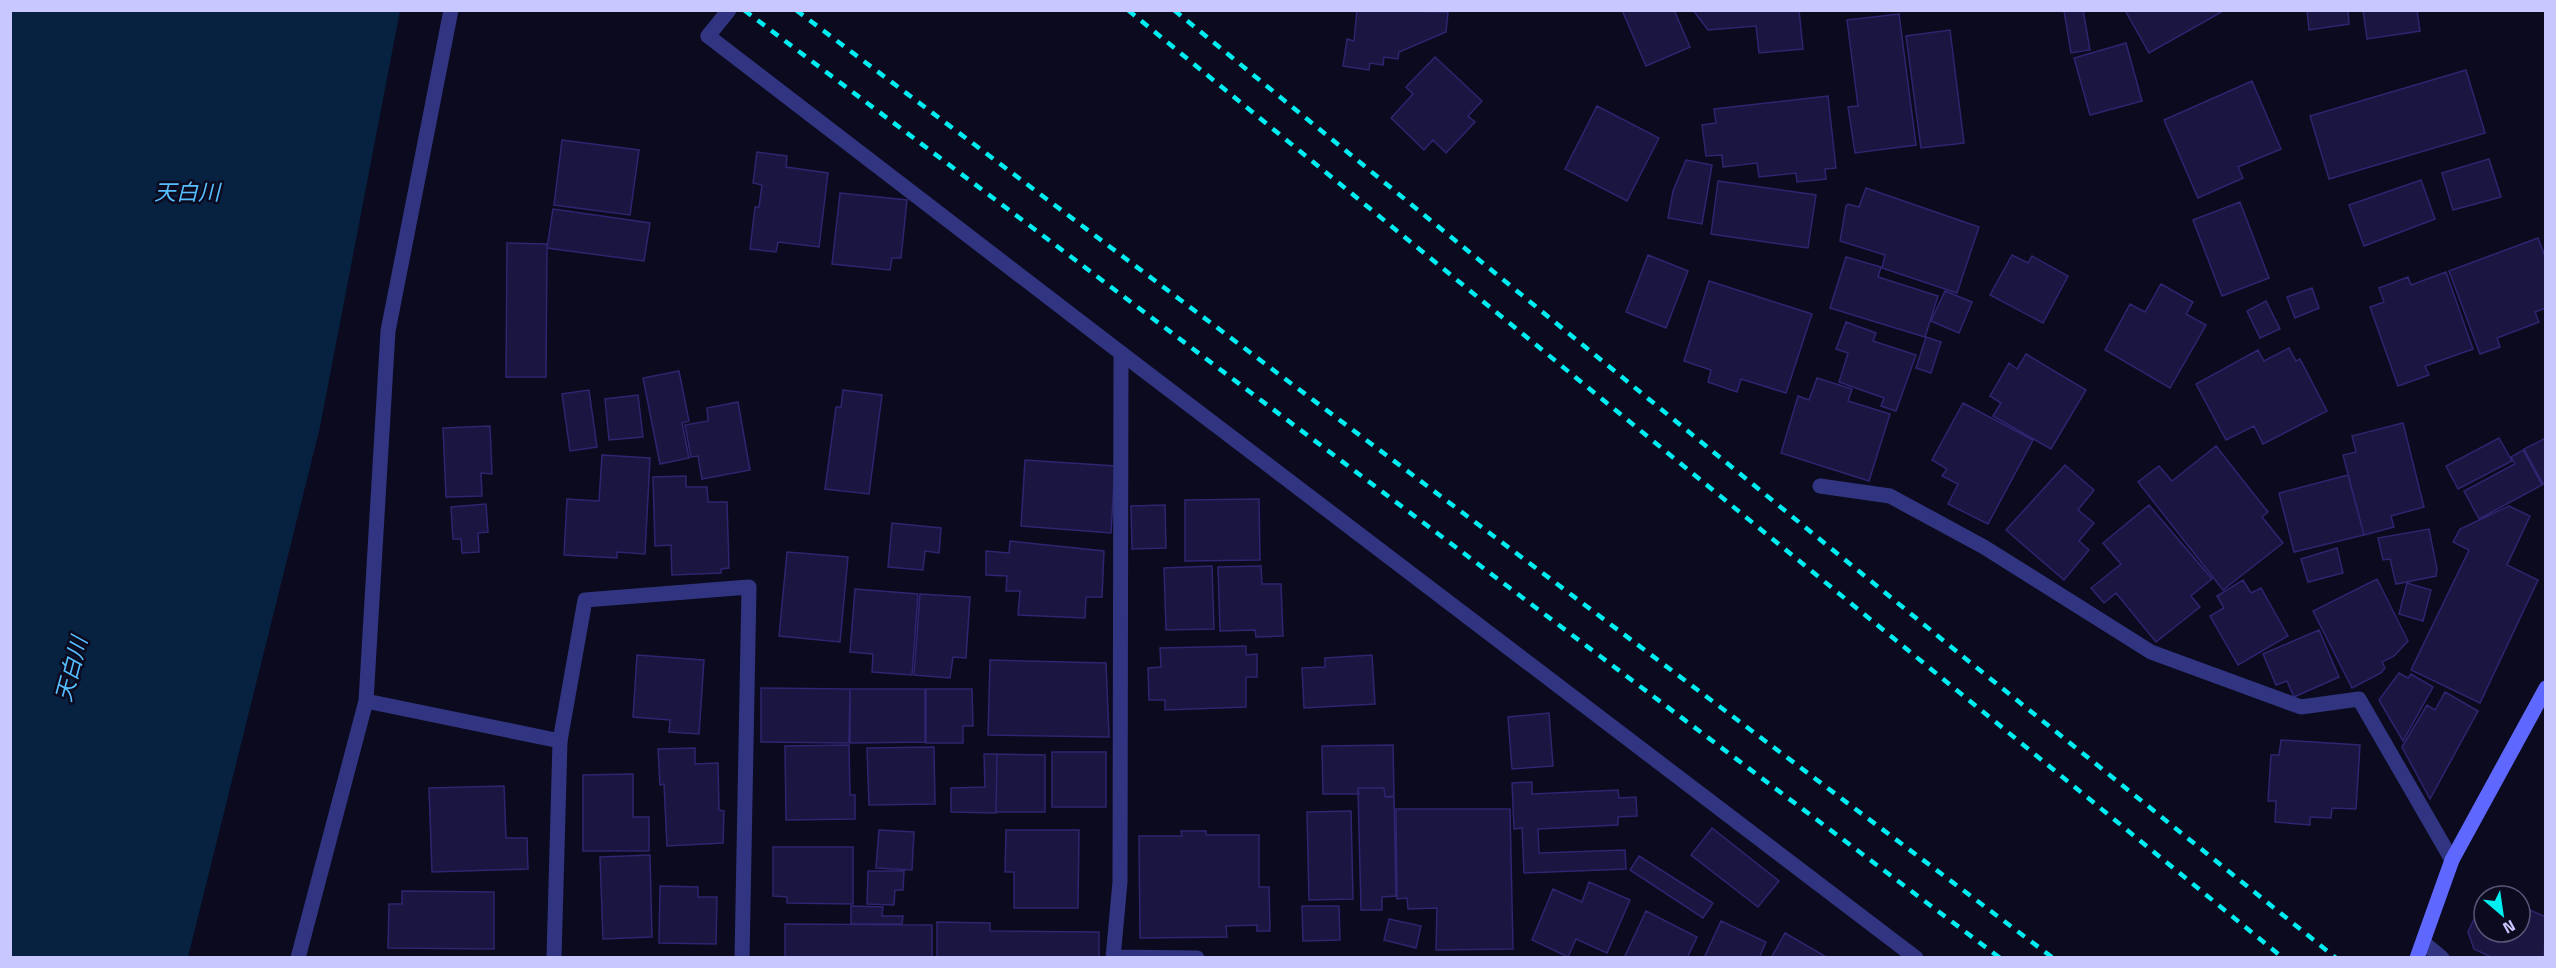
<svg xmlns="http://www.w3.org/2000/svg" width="2556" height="968" font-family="'Titillium Web','Noto Sans JP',sans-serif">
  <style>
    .water { fill: #072141 }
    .building { fill: #1a1541; stroke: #2d256f; stroke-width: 1.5 }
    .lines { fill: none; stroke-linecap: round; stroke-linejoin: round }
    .lane { stroke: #313581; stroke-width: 15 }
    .street { stroke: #313581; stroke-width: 15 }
    .secondary { stroke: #5e68ff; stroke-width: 15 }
    .rail { stroke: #00eef2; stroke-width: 4.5; stroke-dasharray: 9 8; stroke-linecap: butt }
    .labels { text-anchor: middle; stroke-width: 5; stroke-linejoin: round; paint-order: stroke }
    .water-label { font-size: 22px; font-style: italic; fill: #55beff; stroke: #0c0a1e }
  </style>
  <rect width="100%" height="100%" fill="#0c0a1e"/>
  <!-- water -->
  <path class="water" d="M 10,11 L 400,11 L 320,427 L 188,957 L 11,957 Z"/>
  <!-- building -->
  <path class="building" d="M 1357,10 L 1448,12 L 1446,32 L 1399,52 L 1398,59 L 1384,57 L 1383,65 L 1370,63 L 1369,70 L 1343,66 L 1347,39 L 1354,41 Z
    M 1622,10 L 1674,10 L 1690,47 L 1646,66 Z
    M 1693,10 L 1799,10 L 1803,49 L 1759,53 L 1756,26 L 1708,30 Z
    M 2083,10 L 2090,50 L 2071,53 L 2064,11 Z
    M 2125,10 L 2225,10 L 2149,53 Z
    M 2307,10 L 2348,10 L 2349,24 L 2309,30 Z
    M 2363,10 L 2417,10 L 2420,31 L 2367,39 Z
    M 1899,14 L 1916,145 L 1855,153 L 1848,107 L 1858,106 L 1847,20 Z
    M 1950,30 L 1964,143 L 1921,148 L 1906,36 Z
    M 2126,43 L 2142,101 L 2090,115 L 2074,58 Z
    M 1435,57 L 1482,101 L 1468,116 L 1475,122 L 1446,153 L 1433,140 L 1424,150 L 1391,118 L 1413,94 L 1406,87 Z
    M 2466,70 L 2485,133 L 2329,179 L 2310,116 Z
    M 2252,81 L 2281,149 L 2238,167 L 2243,178 L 2198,198 L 2164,120 Z
    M 1828,96 L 1836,168 L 1825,169 L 1826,179 L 1797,182 L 1796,173 L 1759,177 L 1757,163 L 1723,167 L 1722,155 L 1706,156 L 1702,125 L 1716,123 L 1714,109 Z
    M 1597,106 L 1659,138 L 1627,201 L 1565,169 Z
    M 562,140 L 639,150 L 630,215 L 554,205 Z
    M 757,152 L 787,156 L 786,167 L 828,173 L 819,247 L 778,242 L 776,252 L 750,249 L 755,207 L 759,207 L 762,185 L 753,183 Z
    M 2489,159 L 2501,197 L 2453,210 L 2442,173 Z
    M 1686,160 L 1712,165 L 1702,224 L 1668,218 L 1673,191 Z
    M 2421,180 L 2435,219 L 2364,246 L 2349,205 Z
    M 1718,181 L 1816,195 L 1808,248 L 1711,234 Z
    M 1866,188 L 1979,227 L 1957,293 L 1882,268 L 1885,255 L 1840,241 L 1846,206 L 1848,204 L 1859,207 Z
    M 840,193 L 907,200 L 901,258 L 892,258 L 890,270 L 832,264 Z
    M 2240,202 L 2269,278 L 2222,296 L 2193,220 Z
    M 553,209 L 650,223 L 644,261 L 547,248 Z
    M 2538,238 L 2546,259 L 2546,308 L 2535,312 L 2539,322 L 2497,338 L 2500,347 L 2480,354 L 2449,271 Z
    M 507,243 L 547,244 L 546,377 L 506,377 Z
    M 1648,255 L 1688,271 L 1666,328 L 1626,312 Z
    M 2012,255 L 2028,263 L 2032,256 L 2068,276 L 2043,323 L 1990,295 Z
    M 1846,257 L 1881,267 L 1878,277 L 1938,296 L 1925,337 L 1830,308 Z
    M 2446,272 L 2473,349 L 2425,366 L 2429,375 L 2398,386 L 2370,307 L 2384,302 L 2379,288 L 2408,277 L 2411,285 Z
    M 1709,281 L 1812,314 L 1786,393 L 1741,379 L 1737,392 L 1708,382 L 1711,370 L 1684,361 Z
    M 2161,284 L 2193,302 L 2186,314 L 2206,325 L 2170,388 L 2105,350 L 2130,304 L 2145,312 Z
    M 2312,288 L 2319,308 L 2295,318 L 2287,297 Z
    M 1945,291 L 1972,302 L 1959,333 L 1931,321 Z
    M 2266,301 L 2280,329 L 2260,338 L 2247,311 Z
    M 1846,322 L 1876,333 L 1873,341 L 1916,355 L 1896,411 L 1881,406 L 1884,398 L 1839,382 L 1848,353 L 1836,349 Z
    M 1926,337 L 1941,342 L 1931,373 L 1916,368 Z
    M 2289,348 L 2296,361 L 2300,359 L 2327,411 L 2263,444 L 2254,426 L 2226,440 L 2196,384 L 2258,350 L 2264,361 Z
    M 2026,354 L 2086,390 L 2051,449 L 1993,416 L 2001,403 L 1990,396 L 2009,363 L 2017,369 Z
    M 679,371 L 689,421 L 682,423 L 689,458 L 660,464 L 643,378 Z
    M 1817,378 L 1852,389 L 1848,401 L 1890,414 L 1869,481 L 1781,453 L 1798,396 L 1809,400 Z
    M 589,390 L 597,447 L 570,451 L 562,394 Z
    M 843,390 L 882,395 L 869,494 L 825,489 L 836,407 L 841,407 Z
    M 638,395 L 643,437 L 609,440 L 605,399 Z
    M 738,402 L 750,470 L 702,479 L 698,456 L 691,457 L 685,425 L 708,421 L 707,408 Z
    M 1963,403 L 2033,440 L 1988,524 L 1948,504 L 1958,484 L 1942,476 L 1947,469 L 1932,460 Z
    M 2403,423 L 2424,507 L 2391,516 L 2394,527 L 2364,535 L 2343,455 L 2356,452 L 2352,436 Z
    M 490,426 L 492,474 L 481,473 L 482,496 L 446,497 L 443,428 Z
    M 2499,438 L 2512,461 L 2458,489 L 2446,466 Z
    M 2546,438 L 2546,483 L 2543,484 L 2524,449 Z
    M 2216,446 L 2268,512 L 2262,517 L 2283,543 L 2223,590 L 2138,482 L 2159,466 L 2172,481 Z
    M 2523,450 L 2542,485 L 2479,519 L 2464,491 L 2515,464 L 2511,457 Z
    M 602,455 L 650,458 L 645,554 L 617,552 L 617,558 L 564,555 L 567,499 L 599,501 Z
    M 1025,460 L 1115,466 L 1111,533 L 1021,526 Z
    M 2065,465 L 2094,490 L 2078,510 L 2094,523 L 2079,541 L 2089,550 L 2064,580 L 2006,530 Z
    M 2348,475 L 2364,535 L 2294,552 L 2279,493 Z
    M 686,476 L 686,487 L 707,487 L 708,502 L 727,502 L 729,568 L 721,569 L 721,573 L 672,575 L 671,545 L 655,546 L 653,477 Z
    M 1259,499 L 1260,560 L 1185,561 L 1185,500 Z
    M 486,504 L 488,532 L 478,533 L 479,552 L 462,553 L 461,539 L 453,539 L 451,507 Z
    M 1165,505 L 1166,548 L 1132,549 L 1131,506 Z
    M 2149,505 L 2212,579 L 2191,596 L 2200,607 L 2156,642 L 2116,593 L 2104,603 L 2091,588 L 2121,564 L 2103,543 Z
    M 2509,506 L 2530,516 L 2507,565 L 2538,580 L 2480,703 L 2411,670 L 2469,550 L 2453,542 L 2460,529 Z
    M 892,523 L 941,528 L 939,553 L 925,551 L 923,570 L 888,567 Z
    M 2429,529 L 2437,569 L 2436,576 L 2396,584 L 2390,559 L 2383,560 L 2378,538 Z
    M 1010,541 L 1104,551 L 1102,597 L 1086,597 L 1085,618 L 1018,615 L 1020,591 L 1006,591 L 1007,576 L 986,575 L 986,551 L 1009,553 Z
    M 2337,548 L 2343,573 L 2308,582 L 2301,559 Z
    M 787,552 L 848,557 L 840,642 L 779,636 Z
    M 1212,566 L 1214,629 L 1166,630 L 1164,568 Z
    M 1261,566 L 1262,584 L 1281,584 L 1283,636 L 1256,637 L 1255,630 L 1220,631 L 1218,567 Z
    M 2377,579 L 2408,641 L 2394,656 L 2382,662 L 2385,668 L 2381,673 L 2352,688 L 2313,611 Z
    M 2243,580 L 2251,593 L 2261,588 L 2288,636 L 2238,665 L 2210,616 L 2224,608 L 2217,596 Z
    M 2407,583 L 2431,590 L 2423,621 L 2399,614 Z
    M 855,589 L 918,594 L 912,675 L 872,672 L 873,654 L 850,652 Z
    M 920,594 L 970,597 L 966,658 L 953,657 L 950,678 L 914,675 Z
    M 2319,630 L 2339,677 L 2294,697 L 2287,681 L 2276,685 L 2263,654 Z
    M 1246,646 L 1246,655 L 1257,654 L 1257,677 L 1246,677 L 1246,707 L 1165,710 L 1165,700 L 1149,700 L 1148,668 L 1161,667 L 1160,648 Z
    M 637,655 L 704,660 L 699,734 L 669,732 L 670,720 L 633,717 Z
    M 1372,655 L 1375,704 L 1304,708 L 1302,668 L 1325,667 L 1325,658 Z
    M 990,660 L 1106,663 L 1109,737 L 988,735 Z
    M 2399,673 L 2408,678 L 2411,674 L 2433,687 L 2403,741 L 2379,700 Z
    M 761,688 L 850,689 L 849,743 L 761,742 Z
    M 850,689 L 925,689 L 925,742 L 850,743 Z
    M 926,689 L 972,689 L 973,726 L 963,726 L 963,743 L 926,743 Z
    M 2445,692 L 2478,711 L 2430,799 L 2402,747 L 2427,705 L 2435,710 Z
    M 1549,713 L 1553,766 L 1512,769 L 1508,717 Z
    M 2281,740 L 2360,745 L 2356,809 L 2332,808 L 2331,818 L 2310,817 L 2310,825 L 2275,822 L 2276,801 L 2268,801 L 2271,755 L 2279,755 Z
    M 849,745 L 850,795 L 855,795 L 855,819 L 786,820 L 785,746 Z
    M 1393,745 L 1394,796 L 1385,797 L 1384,788 L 1358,788 L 1359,794 L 1323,794 L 1322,746 Z
    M 934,747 L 935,804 L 869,805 L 867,748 Z
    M 695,748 L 695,764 L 718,763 L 719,810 L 724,811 L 723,843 L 667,846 L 664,784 L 660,785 L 658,749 Z
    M 1052,752 L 1106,752 L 1106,807 L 1052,807 Z
    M 984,754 L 997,754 L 996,813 L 951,812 L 951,788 L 985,787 Z
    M 997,754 L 1045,755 L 1045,812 L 996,812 Z
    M 633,774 L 633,817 L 649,817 L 649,851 L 583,851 L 583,775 Z
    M 1532,782 L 1532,794 L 1618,790 L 1619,798 L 1636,797 L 1637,816 L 1618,817 L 1618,825 L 1538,829 L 1539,853 L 1625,850 L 1626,869 L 1524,873 L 1522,828 L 1514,829 L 1512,783 Z
    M 504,786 L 506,838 L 527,838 L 528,869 L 432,872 L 429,788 Z
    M 1358,788 L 1384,788 L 1385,797 L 1394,797 L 1396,896 L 1382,897 L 1382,910 L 1361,910 Z
    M 1396,809 L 1510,809 L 1513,949 L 1436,950 L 1437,908 L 1408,909 L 1407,898 L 1397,899 Z
    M 1351,811 L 1353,899 L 1309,900 L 1307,812 Z
    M 1712,828 L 1779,881 L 1758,907 L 1691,855 Z
    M 879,830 L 914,832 L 912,870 L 876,868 Z
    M 1006,830 L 1079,830 L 1078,908 L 1014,908 L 1014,872 L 1005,872 Z
    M 1181,831 L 1206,831 L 1206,835 L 1259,835 L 1259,887 L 1269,887 L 1270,931 L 1257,931 L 1257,925 L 1226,926 L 1227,937 L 1140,938 L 1139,836 L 1182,836 Z
    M 773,847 L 853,847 L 853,904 L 787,903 L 787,897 L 773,896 Z
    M 650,855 L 652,937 L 603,939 L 600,857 Z
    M 1639,856 L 1713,903 L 1703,918 L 1630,870 Z
    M 868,871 L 904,871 L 903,890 L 895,890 L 894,905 L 867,904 Z
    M 1589,882 L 1630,900 L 1607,953 L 1576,939 L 1568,957 L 1532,940 L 1553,889 L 1582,902 Z
    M 660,886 L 698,887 L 698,897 L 717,897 L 716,944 L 659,943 Z
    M 402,891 L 494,892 L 494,949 L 388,948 L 389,904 L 402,904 Z
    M 2484,898 L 2484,932 L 2520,932 L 2520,906 L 2546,917 L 2544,958 L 2493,958 L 2474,949 L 2468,932 Z
    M 851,906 L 883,907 L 882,916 L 903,916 L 902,924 L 851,924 Z
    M 1302,906 L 1339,906 L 1340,940 L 1303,941 Z
    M 1646,911 L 1697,937 L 1687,958 L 1624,958 Z
    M 1389,919 L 1421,926 L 1416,948 L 1384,940 Z
    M 1721,921 L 1766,942 L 1759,958 L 1704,958 Z
    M 937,922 L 990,923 L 990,931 L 1099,932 L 1099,958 L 937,958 Z
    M 785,924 L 932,925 L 932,958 L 785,958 Z
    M 1785,933 L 1828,958 L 1771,958 Z"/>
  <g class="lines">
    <!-- lane -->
    <path class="lane" d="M 708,36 L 1121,353 L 1120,882 L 1113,958
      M 1820,486 L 1890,496 L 1984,547 L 2151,652 L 2301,707 L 2359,699 L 2452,860
      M 560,741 L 585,600 L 749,587 L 742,958
      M 1113,957 L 1197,958"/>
    <!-- street -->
    <path class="street" d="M 708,36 L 729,10
      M 1121,353 L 1916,958
      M 366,701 L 560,741 L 554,958
      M 2424,943 L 2442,958
      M 298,958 L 366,701 L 388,331 L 451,10"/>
    <!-- secondary -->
    <path class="secondary" d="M 2417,958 L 2452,860 L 2546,688"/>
    <!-- rail -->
    <path class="rail" d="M 744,10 L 2000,958
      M 796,10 L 2053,958
      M 1128,10 L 2283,958
      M 1174,10 L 1966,659 L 2336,958"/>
  </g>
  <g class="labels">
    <!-- water labels -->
    <g class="water-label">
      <text x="187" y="200">天白川</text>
      <text transform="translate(71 669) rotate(-75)" y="8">天白川</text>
    </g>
  </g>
  <!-- border -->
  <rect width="2556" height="968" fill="none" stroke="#c9c7ff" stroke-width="24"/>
  <!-- north arrow -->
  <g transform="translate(2502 914) rotate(151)"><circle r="28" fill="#0c0a1e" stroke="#585678" stroke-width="1.5"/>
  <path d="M0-4.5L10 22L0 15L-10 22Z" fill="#00eef2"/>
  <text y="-9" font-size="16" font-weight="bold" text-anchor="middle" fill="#c9c7ff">N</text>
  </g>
</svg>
